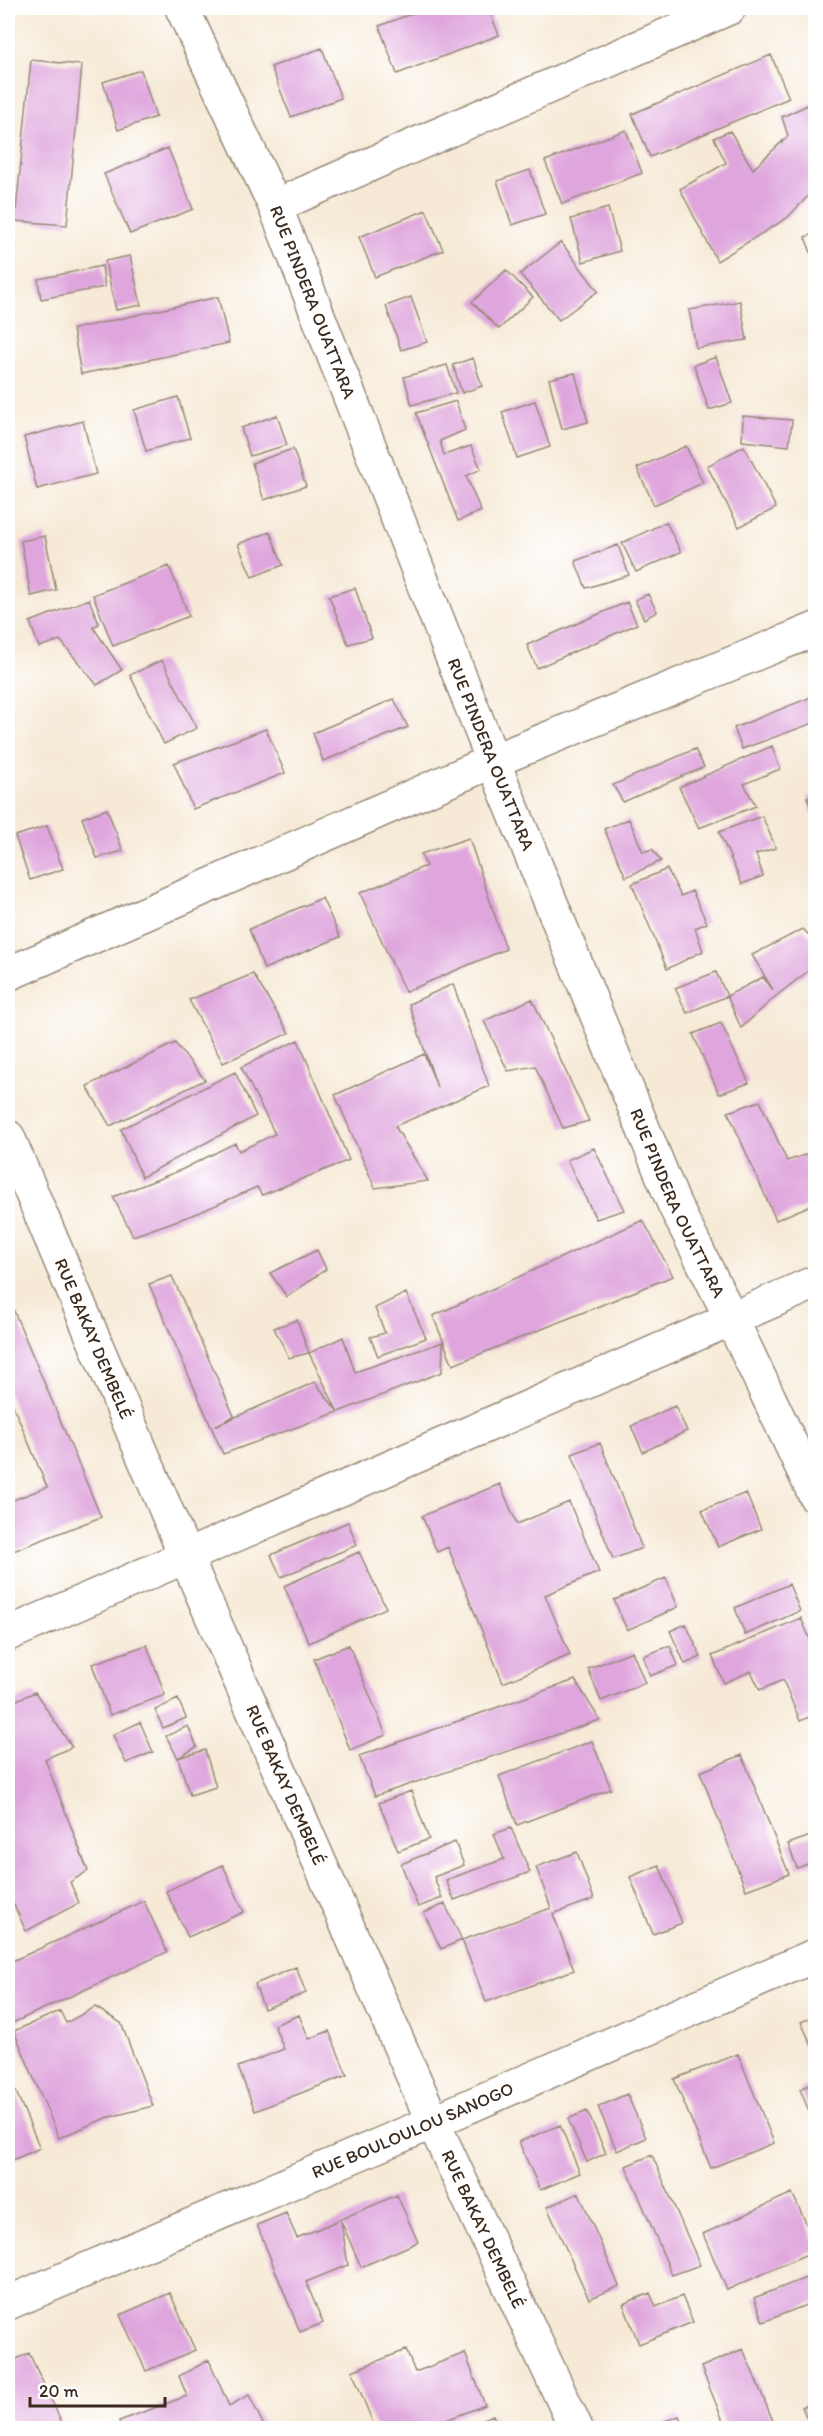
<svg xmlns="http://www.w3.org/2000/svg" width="823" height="2436" font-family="Itim,sans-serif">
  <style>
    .building { fill: #dfa6dd }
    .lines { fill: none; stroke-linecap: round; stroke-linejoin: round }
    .minor-casing { stroke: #988a7a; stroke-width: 36 }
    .minor { stroke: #fff; stroke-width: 33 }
    .labels { text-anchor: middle; stroke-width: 4.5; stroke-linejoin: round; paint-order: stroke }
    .street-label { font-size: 18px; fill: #3b2a1e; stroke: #fff }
  </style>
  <rect width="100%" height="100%" fill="#fff"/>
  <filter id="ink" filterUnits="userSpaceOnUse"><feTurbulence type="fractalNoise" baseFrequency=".0167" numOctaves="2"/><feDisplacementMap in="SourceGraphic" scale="12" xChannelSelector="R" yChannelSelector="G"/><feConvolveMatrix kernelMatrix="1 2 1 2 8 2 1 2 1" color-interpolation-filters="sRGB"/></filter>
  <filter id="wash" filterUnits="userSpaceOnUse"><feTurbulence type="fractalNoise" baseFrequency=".008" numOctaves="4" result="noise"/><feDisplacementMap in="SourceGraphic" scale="24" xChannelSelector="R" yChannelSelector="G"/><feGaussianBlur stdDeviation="1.35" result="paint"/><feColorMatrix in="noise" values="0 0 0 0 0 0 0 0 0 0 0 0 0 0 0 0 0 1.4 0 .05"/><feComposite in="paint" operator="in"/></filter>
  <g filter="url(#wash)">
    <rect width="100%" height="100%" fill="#f6ead7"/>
    <g id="blocks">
      <!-- building -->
      <path class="building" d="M 427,8 L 488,8 L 499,35 L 397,74 L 379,26 Z
        M 322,48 L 341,98 L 291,117 L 271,67 Z
        M 771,55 L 789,98 L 650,157 L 632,114 Z
        M 31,60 L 82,65 L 67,225 L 15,221 Z
        M 141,70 L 156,117 L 118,130 L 103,82 Z
        M 814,102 L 816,106 L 816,188 L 787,218 L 717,261 L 680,189 L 726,163 L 714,138 L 730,131 L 753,169 L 788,136 L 782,117 Z
        M 626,130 L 642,173 L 562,204 L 545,161 Z
        M 168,148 L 193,209 L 130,234 L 104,174 Z
        M 530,170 L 545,214 L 512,225 L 497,181 Z
        M 608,208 L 620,251 L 583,262 L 571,219 Z
        M 426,210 L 443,250 L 375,277 L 359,237 Z
        M 816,233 L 816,263 L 815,263 L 805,237 Z
        M 561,242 L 598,291 L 559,320 L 520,274 Z
        M 130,256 L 141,305 L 116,310 L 105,261 Z
        M 102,266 L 105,287 L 41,299 L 38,279 Z
        M 506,270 L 533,297 L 499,329 L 472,302 Z
        M 218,297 L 229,343 L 81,374 L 73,329 Z
        M 411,297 L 427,342 L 401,350 L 386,306 Z
        M 740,301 L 747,340 L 696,348 L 689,310 Z
        M 716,357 L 732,403 L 709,410 L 694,365 Z
        M 473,358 L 482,386 L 462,393 L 453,365 Z
        M 447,365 L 456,393 L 412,405 L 404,377 Z
        M 575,373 L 588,422 L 562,429 L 549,379 Z
        M 178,397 L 190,438 L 146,451 L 134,410 Z
        M 456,401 L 465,430 L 440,441 L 444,455 L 471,446 L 481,469 L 466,476 L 481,511 L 458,521 L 416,413 Z
        M 535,401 L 550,447 L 517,458 L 502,412 Z
        M 277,415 L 287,445 L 250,456 L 241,428 Z
        M 743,416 L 792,420 L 789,446 L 742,441 Z
        M 83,421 L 96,474 L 37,489 L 24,437 Z
        M 686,446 L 703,483 L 654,505 L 637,468 Z
        M 744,446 L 776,508 L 739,527 L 707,466 Z
        M 293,449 L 306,486 L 264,500 L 252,463 Z
        M 666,522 L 681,552 L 636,572 L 622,543 Z
        M 270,532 L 283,565 L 252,577 L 238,544 Z
        M 45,536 L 56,590 L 31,596 L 21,541 Z
        M 618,545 L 629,575 L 586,588 L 575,561 Z
        M 169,566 L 189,616 L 113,646 L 93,595 Z
        M 355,588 L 372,638 L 348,644 L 329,596 Z
        M 648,594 L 657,612 L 644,619 L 635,600 Z
        M 89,599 L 99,624 L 93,627 L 122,670 L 97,685 L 60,640 L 39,647 L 30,622 Z
        M 627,602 L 637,624 L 537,668 L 527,645 Z
        M 162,660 L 197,728 L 164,744 L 130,675 Z
        M 816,695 L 816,722 L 742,749 L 734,728 Z
        M 394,699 L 408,727 L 323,761 L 313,733 Z
        M 266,729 L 285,773 L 193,809 L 174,763 Z
        M 772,746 L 780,769 L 744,784 L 756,806 L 699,828 L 679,787 Z
        M 695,749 L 704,767 L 623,802 L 613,785 Z
        M 816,795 L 816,821 L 815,821 L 807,797 Z
        M 107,809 L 123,851 L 97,858 L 82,818 Z
        M 762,816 L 776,848 L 756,854 L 763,876 L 742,884 L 719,832 Z
        M 629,819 L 643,852 L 652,849 L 661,861 L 626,877 L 604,829 Z
        M 47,826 L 63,869 L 30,880 L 15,836 Z
        M 469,838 L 506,949 L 405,992 L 360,893 L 426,866 L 421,854 Z
        M 667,869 L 681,896 L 692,891 L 707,923 L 695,928 L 703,951 L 667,969 L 632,884 Z
        M 322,898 L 340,937 L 264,969 L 249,929 Z
        M 803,929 L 812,938 L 816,936 L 816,965 L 776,996 L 741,1028 L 727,996 L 687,1013 L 675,988 L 716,972 L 727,996 L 763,977 L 773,990 L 752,955 Z
        M 253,974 L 289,1033 L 223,1063 L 189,1000 Z
        M 453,984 L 489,1086 L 395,1126 L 428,1181 L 375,1188 L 335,1095 L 424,1054 L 437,1087 L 409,1004 Z
        M 532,999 L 589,1121 L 563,1128 L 535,1066 L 508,1071 L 484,1021 Z
        M 721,1023 L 749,1083 L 719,1094 L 693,1034 Z
        M 298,1040 L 349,1160 L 262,1195 L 257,1187 L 198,1213 L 133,1236 L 113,1197 L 181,1170 L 235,1143 L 239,1151 L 275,1134 L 241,1067 Z
        M 175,1043 L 205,1080 L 110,1126 L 87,1086 Z
        M 235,1072 L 256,1116 L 142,1177 L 121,1129 Z
        M 760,1101 L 787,1161 L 816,1151 L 816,1203 L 776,1220 L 728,1112 Z
        M 594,1148 L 624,1210 L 596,1219 L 567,1160 Z
        M 643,1220 L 673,1276 L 453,1365 L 433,1316 Z
        M 317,1250 L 326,1269 L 287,1297 L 270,1273 Z
        M 172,1276 L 234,1416 L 215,1426 L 315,1382 L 338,1412 L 309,1353 L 343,1337 L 355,1372 L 443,1342 L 442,1372 L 338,1412 L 223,1454 L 149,1284 Z
        M 406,1293 L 426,1338 L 378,1356 L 370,1337 L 385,1333 L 375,1308 Z
        M 8,1297 L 101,1517 L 8,1553 L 8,1502 L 47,1487 L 8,1393 Z
        M 297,1320 L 309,1353 L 289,1358 L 274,1328 Z
        M 675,1406 L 687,1431 L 643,1452 L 631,1426 Z
        M 600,1443 L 642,1548 L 613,1559 L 572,1454 Z
        M 500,1484 L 517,1524 L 569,1502 L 599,1572 L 545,1595 L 570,1655 L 503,1683 L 448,1547 L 437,1552 L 422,1516 Z
        M 746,1493 L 761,1529 L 718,1547 L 702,1510 Z
        M 348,1522 L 357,1545 L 281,1577 L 271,1555 Z
        M 359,1552 L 386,1608 L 309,1643 L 284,1586 Z
        M 666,1578 L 678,1607 L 627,1630 L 614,1600 Z
        M 789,1584 L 800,1611 L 745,1635 L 735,1608 Z
        M 801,1618 L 816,1653 L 816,1714 L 800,1721 L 783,1680 L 760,1690 L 751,1671 L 724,1683 L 712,1656 Z
        M 686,1624 L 701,1657 L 685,1664 L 670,1631 Z
        M 147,1645 L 165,1695 L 110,1715 L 92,1664 Z
        M 349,1645 L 386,1735 L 350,1750 L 314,1659 Z
        M 670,1646 L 678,1665 L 650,1676 L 643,1656 Z
        M 632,1651 L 645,1683 L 601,1701 L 588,1669 Z
        M 575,1680 L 600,1720 L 375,1796 L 359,1756 Z
        M 35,1692 L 72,1747 L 45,1759 L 88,1871 L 70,1882 L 79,1903 L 26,1931 L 8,1892 L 8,1704 Z
        M 178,1699 L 186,1718 L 163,1728 L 155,1710 Z
        M 140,1722 L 153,1752 L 126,1763 L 113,1735 Z
        M 188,1726 L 197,1747 L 178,1758 L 166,1736 Z
        M 592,1741 L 611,1789 L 517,1825 L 499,1776 Z
        M 205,1750 L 216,1787 L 190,1795 L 178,1758 Z
        M 742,1755 L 789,1874 L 746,1890 L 700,1772 Z
        M 411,1791 L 429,1839 L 398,1851 L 379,1803 Z
        M 511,1828 L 530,1872 L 454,1900 L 446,1880 L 504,1859 L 494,1834 Z
        M 816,1834 L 816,1861 L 797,1868 L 788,1844 Z
        M 455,1842 L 464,1865 L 434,1877 L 442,1898 L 418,1907 L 401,1864 Z
        M 577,1852 L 594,1899 L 553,1914 L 574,1970 L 486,2002 L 462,1940 L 551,1908 L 536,1867 Z
        M 223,1865 L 244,1912 L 188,1937 L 166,1891 Z
        M 659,1865 L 682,1923 L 653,1934 L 630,1877 Z
        M 144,1901 L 167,1952 L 8,2025 L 8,1963 Z
        M 445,1904 L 462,1940 L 441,1949 L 424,1913 Z
        M 296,1967 L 306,1993 L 264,2009 L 255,1984 Z
        M 95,2007 L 121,2023 L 153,2106 L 106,2118 L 59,2138 L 14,2031 L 60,2011 L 66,2023 Z
        M 299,2015 L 309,2039 L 329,2031 L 347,2075 L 255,2111 L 238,2067 L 284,2049 L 274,2025 Z
        M 816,2015 L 816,2055 L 801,2022 Z
        M 738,2054 L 774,2143 L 711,2168 L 674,2079 Z
        M 8,2073 L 40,2148 L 8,2162 Z
        M 816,2082 L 816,2127 L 815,2127 L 800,2089 Z
        M 627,2094 L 646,2138 L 617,2151 L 598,2107 Z
        M 587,2111 L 606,2153 L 587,2162 L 568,2119 Z
        M 560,2125 L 580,2173 L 540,2190 L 519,2142 Z
        M 652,2155 L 700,2265 L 672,2275 L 626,2166 Z
        M 579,2193 L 619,2286 L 589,2299 L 547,2207 Z
        M 792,2193 L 816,2244 L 816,2250 L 727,2290 L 703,2234 Z
        M 397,2195 L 418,2242 L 361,2267 L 341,2221 L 348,2265 L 306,2282 L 323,2323 L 300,2332 L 257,2225 L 286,2213 L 297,2238 Z
        M 816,2274 L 816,2301 L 763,2322 L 754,2298 Z
        M 170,2293 L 195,2350 L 146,2371 L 120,2315 Z
        M 650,2293 L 656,2307 L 682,2296 L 693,2322 L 639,2344 L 623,2304 Z
        M 743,2349 L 776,2428 L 726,2428 L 701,2367 Z
        M 406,2350 L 415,2372 L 465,2353 L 485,2405 L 426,2428 L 375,2428 L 352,2371 Z
        M 29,2353 L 62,2423 L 51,2428 L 8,2428 L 8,2363 Z
        M 209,2360 L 229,2406 L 249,2395 L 265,2428 L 121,2428 L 119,2421 L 187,2396 L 179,2376 Z
        M 816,2401 L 816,2428 L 811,2428 L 802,2407 Z
        M 493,2415 L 498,2428 L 460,2428 Z
        M 679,2416 L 684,2428 L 646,2428 Z"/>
    </g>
  </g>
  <g filter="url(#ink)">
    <use href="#blocks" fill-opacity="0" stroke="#988a7a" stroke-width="1.5"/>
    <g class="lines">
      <!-- minor casing -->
      <g class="minor-casing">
        <g id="minor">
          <path id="s1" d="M 182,8 L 275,206 L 493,761 L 674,1204 L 731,1318 L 816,1497"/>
          <path d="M 275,206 L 729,8"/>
          <path d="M 8,974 L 493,761 L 816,629"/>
          <path id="s2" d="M 8,1137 L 186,1557 L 433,2122 L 576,2428"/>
          <path d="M 8,1634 L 816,1282"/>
          <path id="s3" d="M 8,2303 L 433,2122 L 816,1955"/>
        </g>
      </g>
      <!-- minor -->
      <use href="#minor" class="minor"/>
    </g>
  </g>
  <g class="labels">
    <!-- street labels -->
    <g class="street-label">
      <text dy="6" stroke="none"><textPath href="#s1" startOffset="322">RUE PINDERA OUATTARA</textPath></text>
      <text dy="6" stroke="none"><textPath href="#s1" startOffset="808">RUE PINDERA OUATTARA</textPath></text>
      <text dy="6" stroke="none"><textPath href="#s1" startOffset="1294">RUE PINDERA OUATTARA</textPath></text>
      <text dy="6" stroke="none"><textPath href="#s2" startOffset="219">RUE BAKAY DEMBELÉ</textPath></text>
      <text dy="6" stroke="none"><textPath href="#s2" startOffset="705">RUE BAKAY DEMBELÉ</textPath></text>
      <text dy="6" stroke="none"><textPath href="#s3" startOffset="440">RUE BOULOULOU SANOGO</textPath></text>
      <text dy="6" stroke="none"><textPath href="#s2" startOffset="1191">RUE BAKAY DEMBELÉ</textPath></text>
    </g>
  </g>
  <!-- margin -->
  <rect width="823" height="2436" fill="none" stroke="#fff" stroke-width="30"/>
  <!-- scale -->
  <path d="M30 2397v9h135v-9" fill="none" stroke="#3b2a1e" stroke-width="3"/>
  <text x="39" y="2397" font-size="18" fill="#3b2a1e" stroke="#ffffff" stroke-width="4.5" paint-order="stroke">20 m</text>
</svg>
